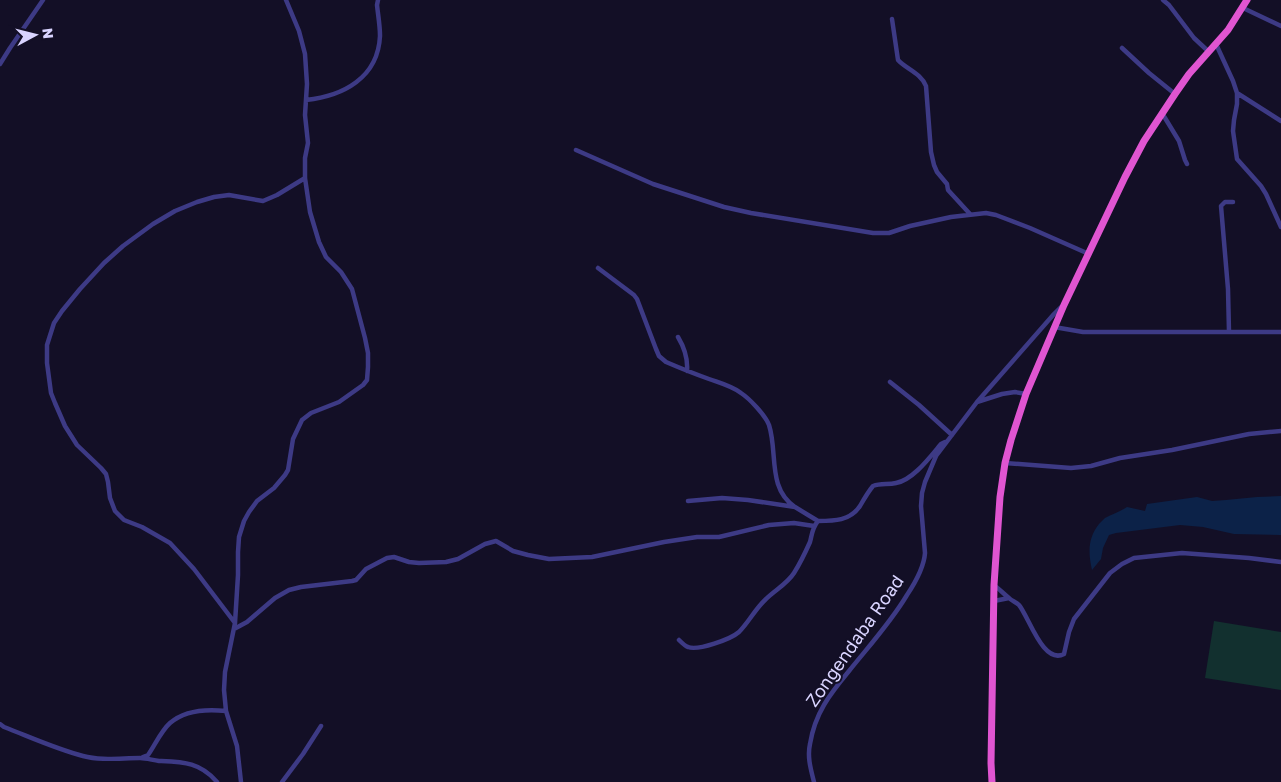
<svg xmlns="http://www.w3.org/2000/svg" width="1281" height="782" font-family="'Golos Text',sans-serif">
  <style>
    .green { fill: #12302f }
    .water { fill: #0c2248 }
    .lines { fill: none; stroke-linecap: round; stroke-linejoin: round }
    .minor { stroke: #3d3a85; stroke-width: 4.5 }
    .trunk { stroke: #e055d1; stroke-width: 7 }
    .labels { text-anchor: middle; stroke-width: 4; stroke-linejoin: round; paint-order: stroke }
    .street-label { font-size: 18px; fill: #d9d4ff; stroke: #130f26 }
  </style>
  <rect width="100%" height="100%" fill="#130f26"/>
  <!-- green -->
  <path class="green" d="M 1214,621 L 1281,632 L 1281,690 L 1205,678 Z"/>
  <!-- water -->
  <path class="water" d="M 1281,496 L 1281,535 L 1234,534 L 1203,527 L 1180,525 L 1116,533 L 1109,535 L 1103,548 L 1101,559 L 1092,570 C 1088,552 1088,538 1099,524 C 1101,522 1103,520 1105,518 C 1112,514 1120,512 1127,507 L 1145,511 L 1147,504 L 1197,497 L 1212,501 L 1226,500 L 1257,497 Z"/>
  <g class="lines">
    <!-- minor -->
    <path class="minor" d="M 1163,0 L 1169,5 L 1194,38 L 1209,52
      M 1243,8 L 1281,26
      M 892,19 L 898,60 C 906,69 921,73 926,86 L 931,152 L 934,165 L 937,172 L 947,184 L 948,190 L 970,214
      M 1216,44 L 1233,81 L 1237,93 L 1237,104 L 1234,120 L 1233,131 L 1237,159 L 1261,186 L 1266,194 L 1281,227
      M 1122,48 L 1149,73 L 1175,94
      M 0,64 L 10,48 L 43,0
      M 1237,93 L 1281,121
      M 306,100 C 343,96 378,78 380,36 C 380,25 378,15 377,5 L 378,0
      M 1162,113 L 1179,141 L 1185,160 L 1187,164
      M 576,150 L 653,184 L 724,207 L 751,213 L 873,233 L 889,233 L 910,226 L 951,217 L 986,213 L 996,215 L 1030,228 L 1089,254
      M 598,268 L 634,295 L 637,299 L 656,349 L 659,356 L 666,362 C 680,368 695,374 709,379 C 720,383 732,386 741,393 C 750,399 765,415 769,425 C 778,453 767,488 795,507
      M 1054,327 L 1083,332 L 1281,332
      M 1229,332 L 1228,289 L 1221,206 L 1225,202 L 1233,202
      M 678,337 C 684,347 688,359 687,371
      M 890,382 L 919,405 L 952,435
      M 977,402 L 1054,314 L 1061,307
      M 1005,463 L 1071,468 L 1091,466 L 1120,458 L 1172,450 L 1249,434 L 1281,431
      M 688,501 L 722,498 L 748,500 L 795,507 L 818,521
      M 994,585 C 999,589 1004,594 1009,598 C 1012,601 1016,602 1019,605 C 1029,617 1043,665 1064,654 L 1069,632 L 1074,619 L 1110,573 L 1122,564 L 1134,558 L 1182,553 L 1249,558 L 1281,562
      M 994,601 L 1009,598
      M 235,623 L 194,569 L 170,543 L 142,527 L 124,520 L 115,511 L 110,498 L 108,482 L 106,474 L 101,468 L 77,445 L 65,426 L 55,403 L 51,393 L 47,363 L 47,345 L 54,323 L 62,311 L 80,289 L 104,263 L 123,246 L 153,224 L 175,211 L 197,202 L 214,197 L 229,195 L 263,201 L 277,195 L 305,178
      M 234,629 L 247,622 L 275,598 L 289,590 L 301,587 L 352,581 L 356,580 L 366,569 L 387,558 L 394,557 L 409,562 L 419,563 L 446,562 L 458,559 L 485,544 L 496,541 L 513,551 L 528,555 L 549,559 L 592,557 L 664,542 L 697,537 L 719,537 L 769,525 L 794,523 L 814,526
      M 679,640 C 682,643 685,646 688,647 C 698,651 731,639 739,632 C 749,622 755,609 766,599 C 775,590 787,584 794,573 C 799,565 806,551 810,542 C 812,535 812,528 818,521 C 834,521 850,521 860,506 C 864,499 868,492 873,486 C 881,483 888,485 896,483 C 913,480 930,457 941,444 L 945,442
      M 0,724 L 4,727 C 30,737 56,749 83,756 C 101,761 121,758 140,758 C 146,758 152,760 159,761 C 183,762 200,762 217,782
      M 143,757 L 148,755 C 155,745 161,731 170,723 C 185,710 208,709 226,711
      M 241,782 L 237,746 L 226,711 L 224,690 L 225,672 L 235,623 L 238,575 L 238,552 L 239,537 L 244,521 L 249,512 L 257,501 L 274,488 L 285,475 L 288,470 L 293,439 L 302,420 L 311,413 L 339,402 L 363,385 L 367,380 L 368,367 L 368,353 L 365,338 L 352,289 L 341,272 L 326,257 L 319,242 L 310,212 L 305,178 L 305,158 L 308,143 L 305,115 L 307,84 L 305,54 L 299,31 L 286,0
      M 282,782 L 303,754 L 321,726
      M 814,782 C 811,770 807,757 810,744 C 815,713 830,694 849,671 C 869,646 891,622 907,595 C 915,583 924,567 925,553 L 921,506 L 922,493 L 925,482 L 936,456 L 977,402 L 1002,394 L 1015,392 L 1026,394"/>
    <!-- trunk -->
    <path class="trunk" d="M 992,782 L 991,763 L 994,585 L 1000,497 L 1005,463 L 1011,440 L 1026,394 L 1064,305 L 1125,177 L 1144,141 L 1175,94 L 1189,74 L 1228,30 L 1247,0"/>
  </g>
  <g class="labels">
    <!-- street labels -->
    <g class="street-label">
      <text transform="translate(855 641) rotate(-55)" y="6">Zongendaba Road</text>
    </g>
  </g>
  <!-- north arrow -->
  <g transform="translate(35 35) rotate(83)" stroke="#130f26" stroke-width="4" paint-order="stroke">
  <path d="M0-4L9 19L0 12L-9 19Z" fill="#d9d4ff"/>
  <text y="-8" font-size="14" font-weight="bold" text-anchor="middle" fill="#d9d4ff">N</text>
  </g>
</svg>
